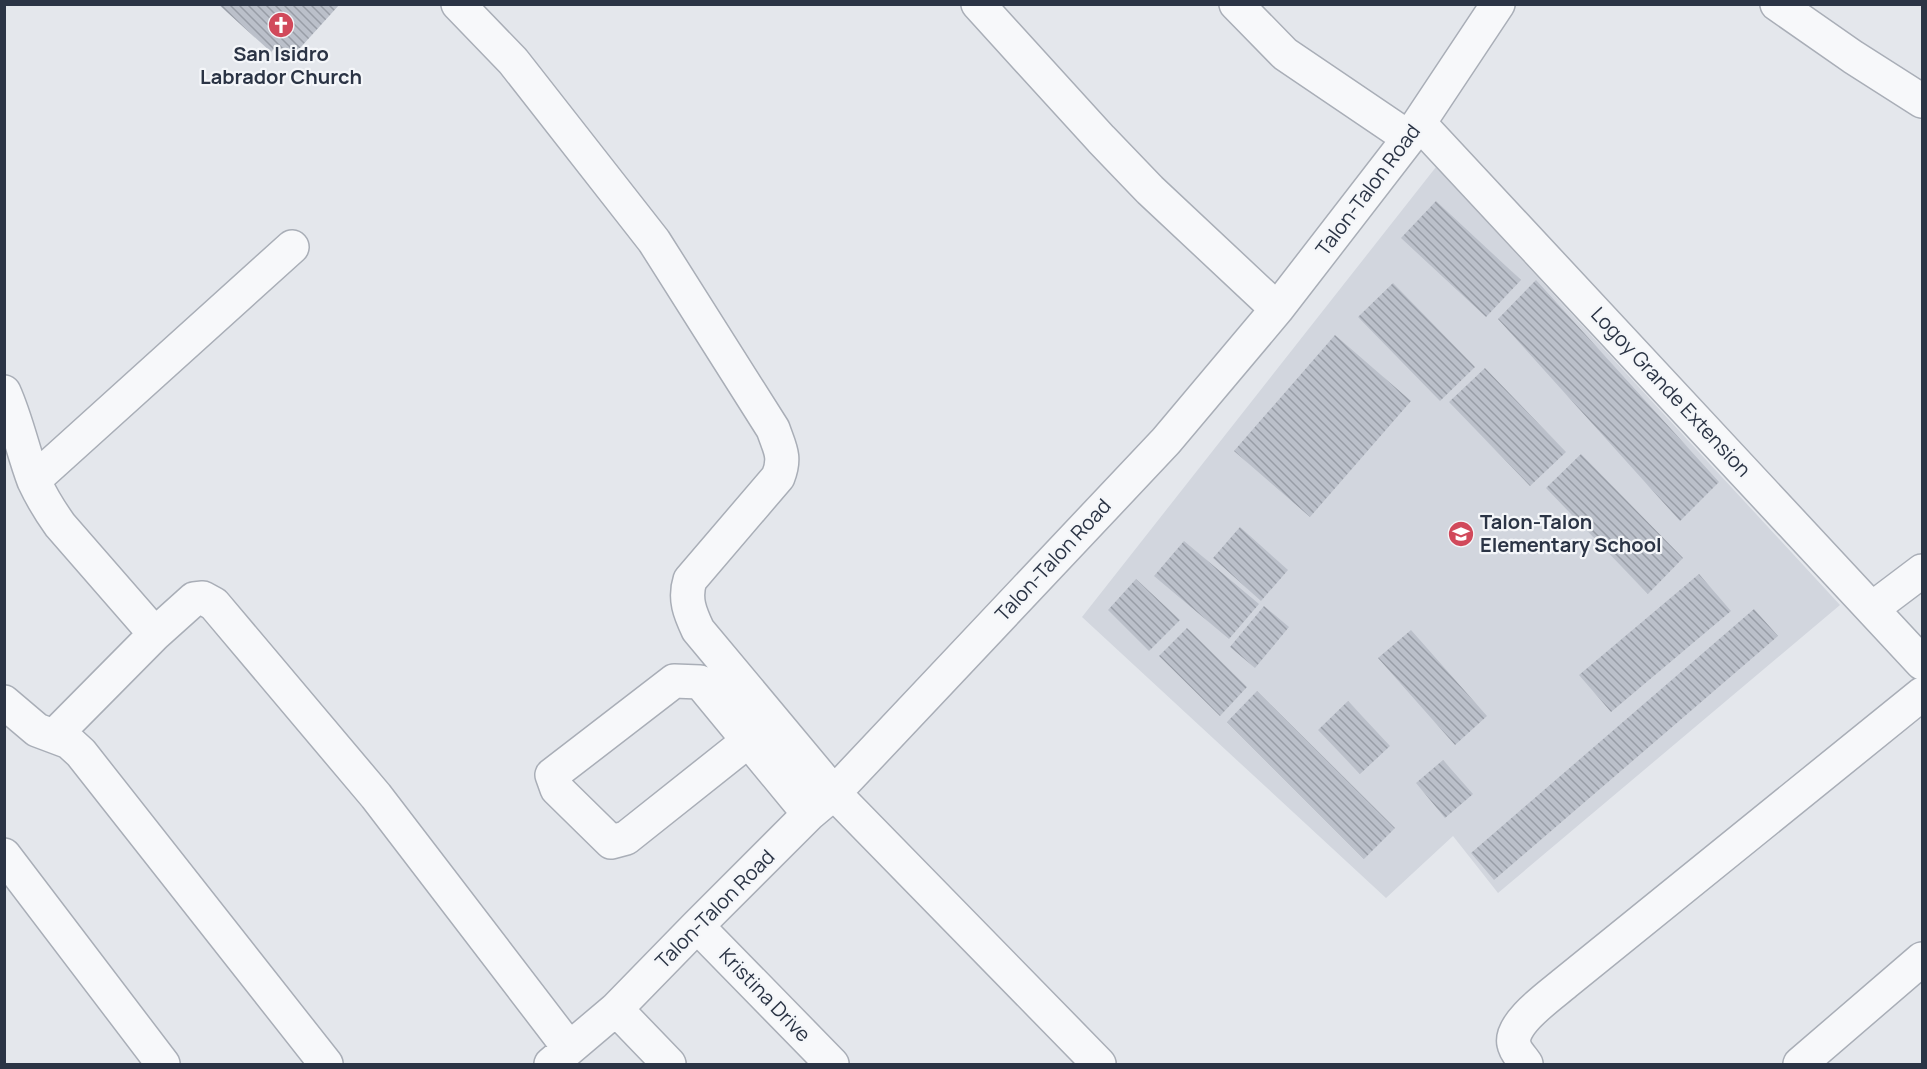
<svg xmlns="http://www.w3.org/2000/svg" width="1927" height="1069" font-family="Manrope,sans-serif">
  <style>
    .built { fill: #d2d6de }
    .building { fill: url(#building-back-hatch) }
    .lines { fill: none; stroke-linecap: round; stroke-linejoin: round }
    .minor-casing { stroke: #a9aeb7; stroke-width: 36 }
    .minor { stroke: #f7f8fa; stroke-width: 33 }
    .labels { text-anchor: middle; stroke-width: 4.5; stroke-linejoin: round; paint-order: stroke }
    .poi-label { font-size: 20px; font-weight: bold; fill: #2b3445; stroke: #f4f6f9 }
    .street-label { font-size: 20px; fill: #2b3445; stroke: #f4f6f9 }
  </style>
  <defs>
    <pattern id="building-back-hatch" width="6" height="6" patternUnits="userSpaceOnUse" patternTransform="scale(1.5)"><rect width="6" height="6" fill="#bbc0ca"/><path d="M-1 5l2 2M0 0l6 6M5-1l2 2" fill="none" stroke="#989da6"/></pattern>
  </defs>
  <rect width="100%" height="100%" fill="#e4e7ec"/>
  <!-- built -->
  <path class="built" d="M 1436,167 L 1840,605 L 1498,893 L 1453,836 L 1386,898 L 1082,617 Z"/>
  <!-- building -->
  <path class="building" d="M 218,4 L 340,4 L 291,58 L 277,46 L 271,52 Z
    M 1436,201 L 1521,280 L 1486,317 L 1401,238 Z
    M 1536,280 L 1719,482 L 1680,521 L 1498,319 Z
    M 1393,283 L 1475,367 L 1440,401 L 1358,317 Z
    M 1335,335 L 1411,401 L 1310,517 L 1234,451 Z
    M 1485,368 L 1566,452 L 1530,486 L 1449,402 Z
    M 1581,454 L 1683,558 L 1648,594 L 1546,488 Z
    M 1240,527 L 1288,570 L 1261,601 L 1213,558 Z
    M 1184,541 L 1259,604 L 1229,639 L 1154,576 Z
    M 1699,574 L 1731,611 L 1611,712 L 1579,675 Z
    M 1136,579 L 1180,620 L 1149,651 L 1108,610 Z
    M 1264,606 L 1289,627 L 1255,668 L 1230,647 Z
    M 1754,609 L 1778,636 L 1494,880 L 1471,853 Z
    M 1187,628 L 1247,687 L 1220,716 L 1159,656 Z
    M 1411,630 L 1487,716 L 1455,745 L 1378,658 Z
    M 1257,691 L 1395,828 L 1364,859 L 1227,722 Z
    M 1348,701 L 1390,746 L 1360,774 L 1318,730 Z
    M 1443,760 L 1473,794 L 1445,818 L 1416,783 Z"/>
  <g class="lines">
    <!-- minor casing -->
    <g class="minor-casing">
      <path id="minor" d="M 458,4 L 513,61 L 654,241 L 773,429 C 780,449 786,457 778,477 L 690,580 C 684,599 690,613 698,630 L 834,793 L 1099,1064
        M 978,4 L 1101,139 L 1150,190 L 1277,309
        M 1236,4 L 1285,54 L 1409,138
        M 1777,4 L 1853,57 L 1922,101
        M 1419,123 L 1922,663
        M 4,392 C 17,421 23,452 34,481 C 41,496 50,511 60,525 L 155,634 L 194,599 L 203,598 L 214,604 L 376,796 L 569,1048
        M 34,480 L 292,247
        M 1873,608 L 1922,571
        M 4,702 L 37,730 L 69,742 L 81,753 L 326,1064
        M 54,736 L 155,634
        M 748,741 L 626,838 L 611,842 L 557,789 L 552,775 L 674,681 L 700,682 L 809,814
        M 4,855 L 163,1064
        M 697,926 L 832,1064
        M 616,1009 L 669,1064
        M 551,1064 L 616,1009 L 697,926 L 809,814 L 834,793 L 1166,441 L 1277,309 L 1409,138 L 1498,4
        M 1526,1064 C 1522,1058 1515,1051 1514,1044 C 1509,1024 1551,995 1565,983 L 1922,694
        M 1800,1064 L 1922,959"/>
    </g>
    <!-- minor -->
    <use href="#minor" class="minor"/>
  </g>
  <!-- icons -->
  <defs>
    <g id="church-disc" transform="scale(1.35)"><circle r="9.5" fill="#d1495b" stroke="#f4f6f9"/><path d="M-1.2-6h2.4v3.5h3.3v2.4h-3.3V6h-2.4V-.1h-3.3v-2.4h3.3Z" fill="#fff"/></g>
    <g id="school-disc" transform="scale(1.35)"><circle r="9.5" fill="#d1495b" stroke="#f4f6f9"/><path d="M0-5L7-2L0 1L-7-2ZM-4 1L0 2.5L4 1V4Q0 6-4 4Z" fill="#fff"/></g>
  </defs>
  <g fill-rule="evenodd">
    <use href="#church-disc" x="281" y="25"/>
    <use href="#school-disc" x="1461" y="534"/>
  </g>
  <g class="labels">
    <!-- poi labels -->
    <g class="poi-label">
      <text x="281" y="61">San Isidro<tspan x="281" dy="23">Labrador Church</tspan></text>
      <text x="1480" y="529" text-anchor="start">Talon-Talon<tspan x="1480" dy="23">Elementary School</tspan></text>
    </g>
    <!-- street labels -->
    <g class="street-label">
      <text transform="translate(1368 190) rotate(-53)" y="7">Talon-Talon Road</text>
      <text transform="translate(1671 392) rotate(47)" y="7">Logoy Grande Extension</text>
      <text transform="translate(1053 560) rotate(-47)" y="7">Talon-Talon Road</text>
      <text transform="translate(715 909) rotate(-45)" y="7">Talon-Talon Road</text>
      <text transform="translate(765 995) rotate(46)" y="7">Kristina Drive</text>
    </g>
  </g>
  <!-- border -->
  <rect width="1927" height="1069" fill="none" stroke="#2b3445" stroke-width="12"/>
</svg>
